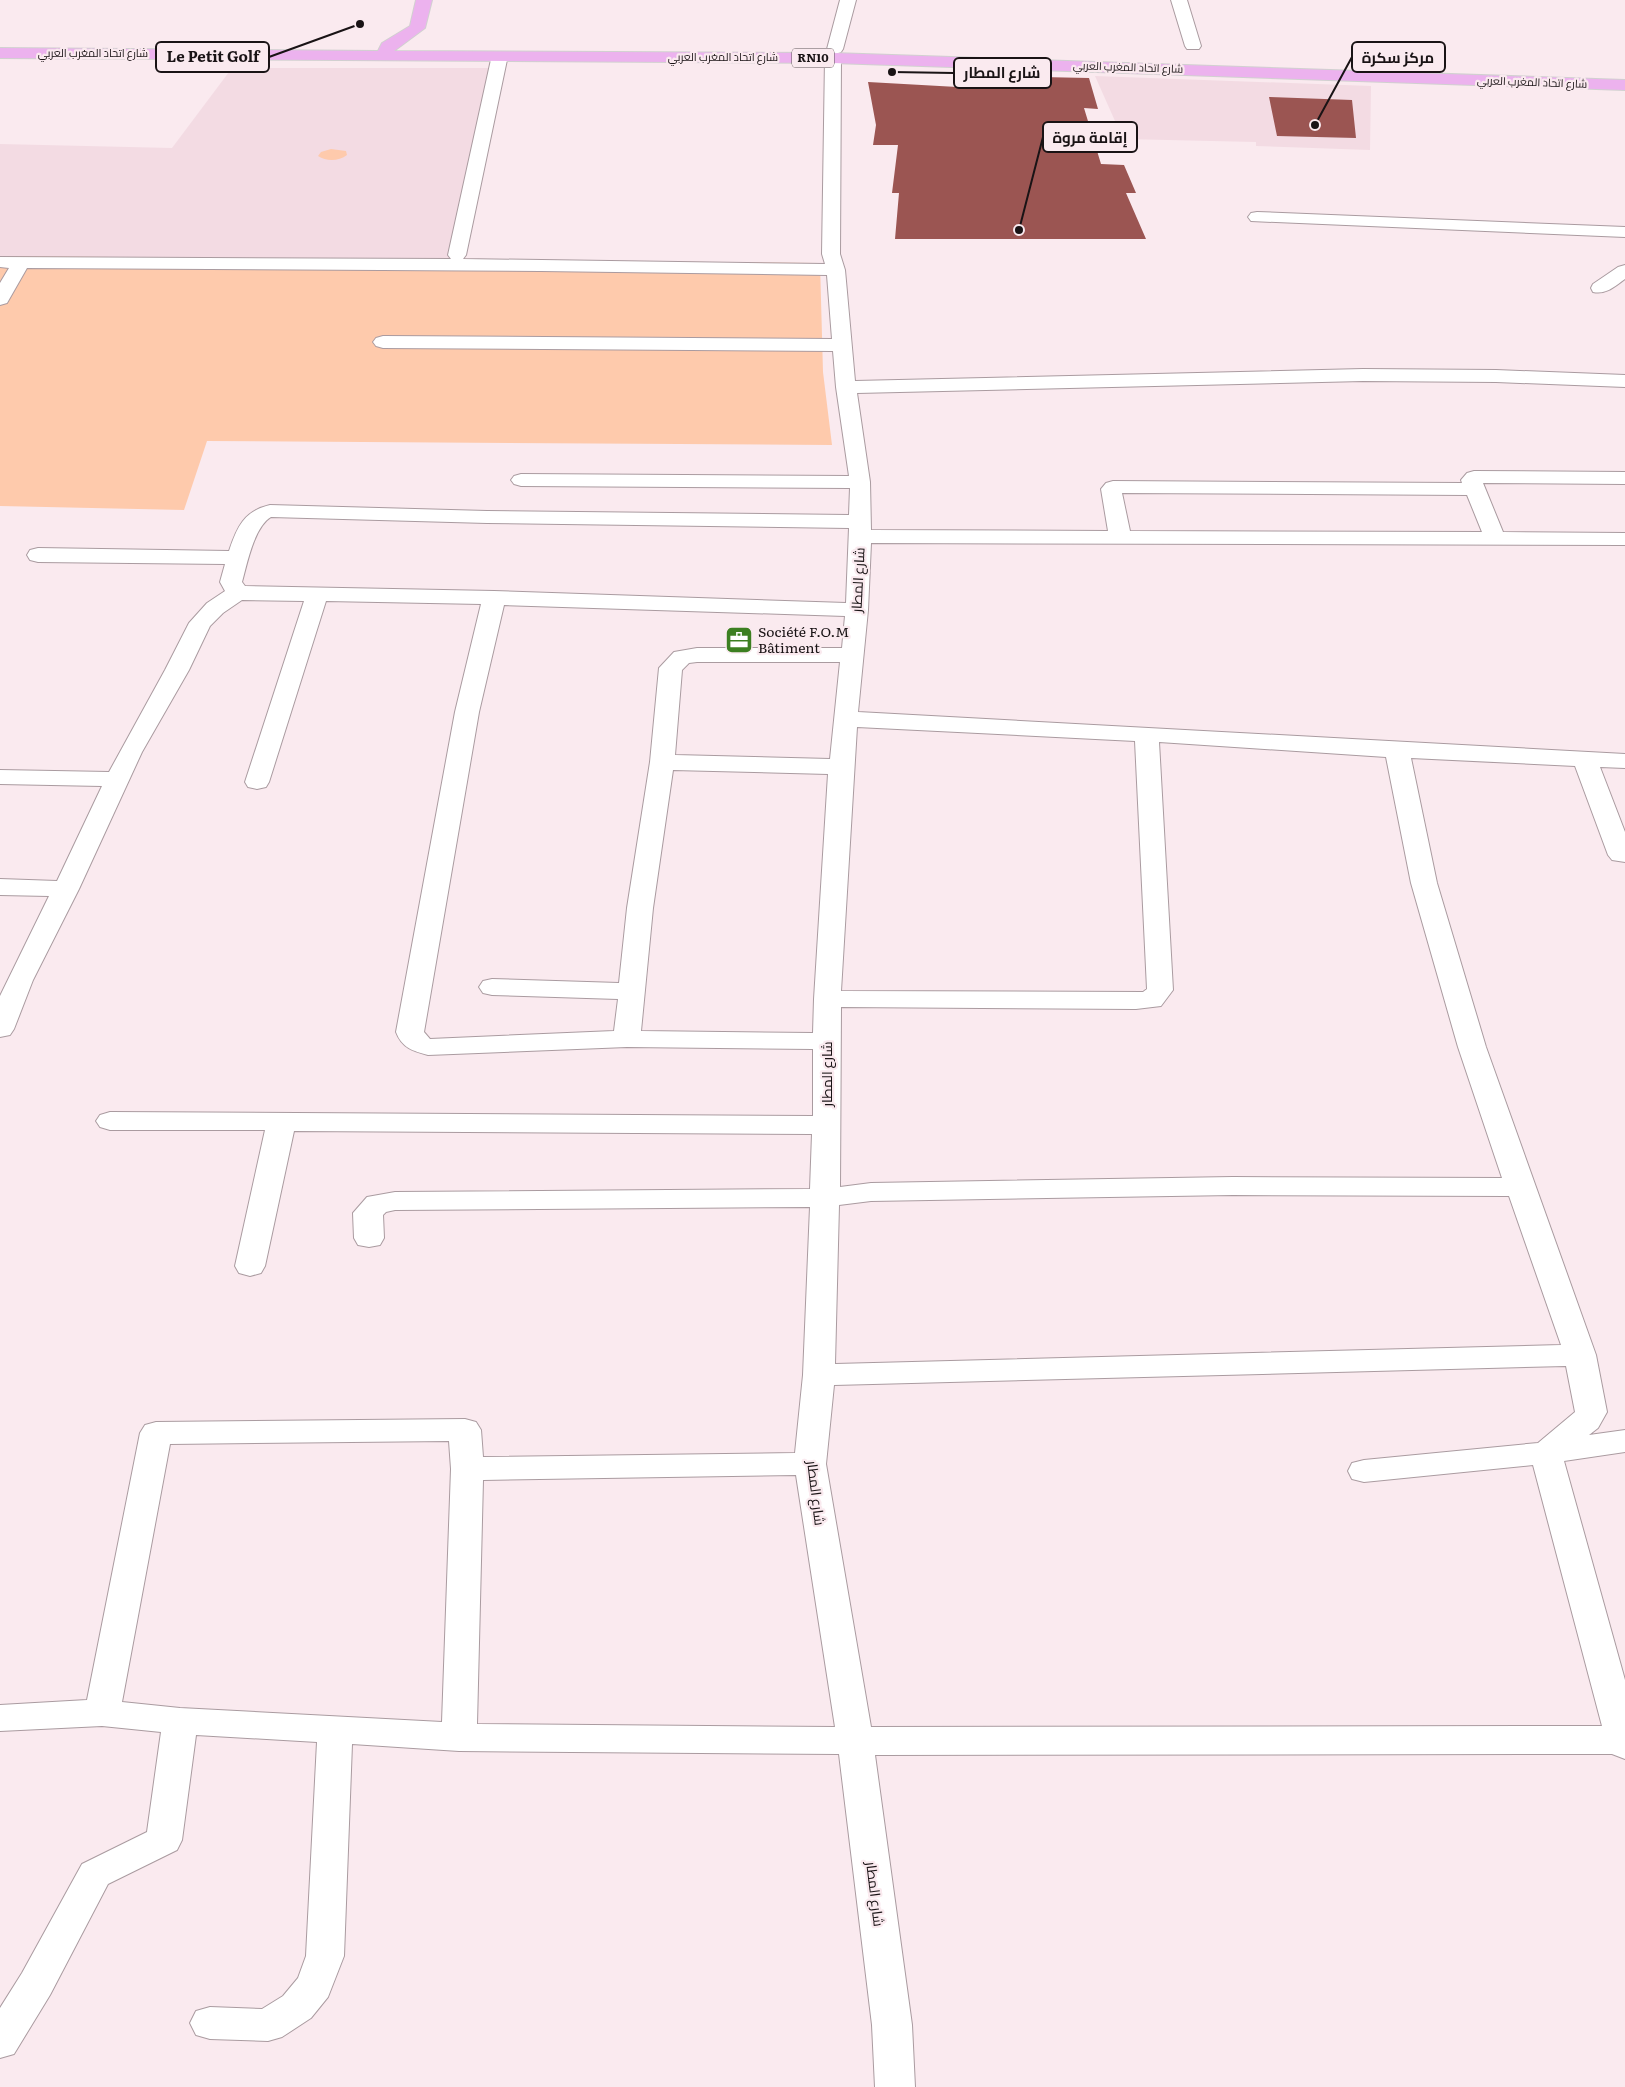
<svg xmlns="http://www.w3.org/2000/svg" width="1625" height="2087" font-family="Literata,Cairo,serif">
  <style>
    .built { fill: #f3dbe3 }
    .green { fill: #fecaac }
    .building { fill: #9b5552 }
    .lines { fill: none; stroke-linecap: round; stroke-linejoin: round }
    .minor-casing { stroke: #aa9ba0; stroke-width: 2 }
    .major-casing { stroke: #d1d0d0; stroke-width: 2 }
    .minor { fill: #fff; fill-rule: evenodd }
    .major { fill: #ecb2ee; fill-rule: evenodd }
    .labels { text-anchor: middle; stroke-width: 4.5; stroke-linejoin: round; paint-order: stroke }
    .far-street-label { font-size: 11px; fill: #191315; stroke: #faeaef }
    .shield { fill: #faeaef; stroke: #5c5456; stroke-width: 1 }
    .shield-label { font-size: 12px; font-weight: bold; fill: #191315 }
    .street-label { font-size: 14px; fill: #191315; stroke: #faeaef }
    .poi-label { font-size: 14px; fill: #191315; stroke: #faeaef; text-anchor: start }
    .leader { fill: none; stroke: #191315; stroke-width: 2 }
    .callout-dot { fill: #191315; stroke: #faeaef; stroke-width: 2 }
    .callout { fill: #faeaef; stroke: #191315; stroke-width: 2 }
    .callout-label { font-size: 15px; text-anchor: middle; font-weight: bold; fill: #191315 }
  </style>
  <rect width="100%" height="100%" fill="#faeaef"/>
  <!-- built -->
  <path class="built" d="M 232,68 L 499,68 L 462,260 L 0,256 L 0,144 L 172,148 Z
    M 1095,76 L 1371,86 L 1370,150 L 1256,146 L 1256,142 L 1123,139 Z"/>
  <!-- green -->
  <path class="green" d="M 331,149 L 346,151 L 347,155 C 339,161 327,162 318,156 L 321,152 Z
    M 0,256 L 820,263 L 823,372 L 832,445 L 207,441 L 184,510 L 0,506 Z"/>
  <!-- building -->
  <path class="building" d="M 991,76 L 1089,78 L 1098,109 L 1084,108 L 1101,164 L 1124,165 L 1136,193 L 1126,193 L 1146,239 L 895,239 L 899,193 L 892,193 L 898,145 L 873,145 L 876,125 L 868,82 L 993,89 Z
    M 1269,97 L 1352,100 L 1356,138 L 1277,136 Z"/>
  <g class="lines">
    <!-- minor casing -->
    <g class="minor-casing">
      <path id="minor" d="M 840,0 L 856,0 L 843,49 L 841,52 L 835,54 L 841,58 L 840,254 L 845,270 L 855,381 L 1363,369 L 1496,370 L 1625,375 L 1625,387 L 1496,382 L 1363,381 L 857,393 L 870,482 L 871,530 L 1108,531 L 1101,489 L 1106,483 L 1113,481 L 1462,483 L 1461,480 L 1467,473 L 1474,471 L 1625,472 L 1625,484 L 1483,483 L 1503,532 L 1625,533 L 1625,545 L 871,543 L 868,610 L 858,712 L 1625,754 L 1625,768 L 1600,767 L 1625,832 L 1625,862 L 1612,860 L 1608,855 L 1575,766 L 1411,758 L 1437,883 L 1486,1047 L 1596,1355 L 1607,1412 L 1598,1428 L 1589,1435 L 1625,1430 L 1625,1452 L 1564,1461 L 1625,1680 L 1625,1759 L 1612,1754 L 875,1755 L 912,2025 L 915,2087 L 875,2087 L 872,2025 L 839,1754 L 459,1751 L 352,1744 L 344,1956 L 328,1997 L 311,2018 L 282,2037 L 268,2041 L 210,2039 L 196,2035 L 190,2023 L 196,2011 L 210,2007 L 262,2009 L 283,1996 L 298,1978 L 306,1956 L 317,1742 L 196,1735 L 182,1840 L 177,1850 L 108,1884 L 50,1995 L 14,2054 L 0,2058 L 0,2008 L 22,1973 L 82,1864 L 147,1832 L 161,1732 L 102,1726 L 0,1731 L 0,1705 L 87,1700 L 140,1433 L 145,1425 L 156,1422 L 465,1419 L 476,1422 L 481,1430 L 483,1457 L 795,1453 L 803,1375 L 810,1207 L 395,1210 L 386,1212 L 383,1215 L 384,1238 L 380,1245 L 369,1247 L 358,1245 L 354,1238 L 353,1213 L 367,1197 L 395,1192 L 810,1189 L 812,1134 L 294,1131 L 265,1266 L 261,1273 L 250,1276 L 239,1273 L 235,1266 L 265,1130 L 110,1130 L 100,1127 L 96,1121 L 100,1115 L 110,1112 L 813,1116 L 813,1049 L 627,1047 L 428,1055 C 413,1051 402,1048 396,1032 L 455,712 L 481,604 L 326,601 L 269,782 L 266,787 L 257,789 L 248,787 L 245,782 L 304,601 L 242,600 L 223,613 L 210,626 L 189,670 L 142,752 L 79,889 L 33,980 L 14,1029 L 10,1035 L 0,1037 L 0,996 L 49,896 L 0,895 L 0,879 L 57,881 L 102,786 L 0,784 L 0,770 L 109,772 L 165,670 L 189,623 L 207,603 L 225,591 L 220,582 L 225,564 L 38,562 L 30,560 L 27,555 L 30,550 L 38,548 L 229,551 C 237,527 244,511 270,505 L 487,511 L 849,515 L 850,488 L 521,486 L 514,484 L 511,480 L 514,476 L 521,474 L 849,476 L 836,387 L 833,351 L 383,348 L 376,346 L 373,342 L 376,338 L 383,336 L 832,339 L 827,275 L 541,271 L 27,268 L 7,303 L 0,305 L 0,283 L 9,268 L 0,267 L 0,257 L 451,259 L 448,255 L 492,55 L 494,52 L 506,52 L 508,55 L 466,255 L 463,259 L 825,264 L 822,254 L 825,58 L 827,55 L 833,53 L 827,49 ZM 1122,493 L 1467,495 L 1482,532 L 1130,531 ZM 271,517 L 487,523 L 849,528 L 846,603 L 494,591 L 245,586 L 242,582 C 247,564 254,527 271,517 ZM 504,605 L 845,616 L 842,648 L 697,648 L 674,652 L 659,668 L 650,762 L 627,908 L 619,983 L 492,979 L 483,981 L 479,987 L 483,993 L 492,995 L 618,999 L 614,1031 L 430,1039 L 424,1032 L 479,712 ZM 697,662 L 840,662 L 830,759 L 675,755 L 682,670 L 689,663 ZM 857,727 L 1135,741 L 1147,989 L 1143,992 L 841,991 ZM 1159,742 L 1386,757 L 1411,883 L 1458,1047 L 1502,1178 L 1233,1177 L 871,1183 L 840,1187 L 841,1007 L 1136,1009 L 1161,1006 L 1173,990 ZM 673,770 L 828,774 L 814,999 L 813,1033 L 641,1031 L 653,908 ZM 1233,1195 L 1509,1196 L 1561,1345 L 835,1364 L 839,1205 L 871,1201 ZM 1566,1366 L 1575,1412 L 1538,1443 L 1364,1460 L 1352,1463 L 1348,1471 L 1352,1479 L 1364,1482 L 1533,1465 L 1602,1726 L 871,1727 L 826,1464 L 834,1385 ZM 449,1441 L 451,1469 L 442,1722 L 180,1708 L 122,1702 L 170,1444 ZM 796,1475 L 835,1727 L 477,1724 L 483,1480 Z
        M 1171,0 L 1187,0 L 1201,46 L 1199,49 L 1187,49 L 1185,46 Z
        M 1257,212 L 1625,227 L 1625,237 L 1251,221 L 1248,217 L 1251,213 Z
        M 1625,265 L 1625,279 C 1615,286 1606,295 1593,292 L 1591,288 L 1593,284 L 1618,267 Z"/>
    </g>
    <!-- major casing -->
    <g class="major-casing">
      <path id="major" d="M 416,0 L 432,0 L 425,28 L 394,51 L 833,53 L 1625,80 L 1625,90 L 833,63 L 0,58 L 0,48 L 378,51 L 382,43 L 410,26 Z"/>
    </g>
    <!-- minor -->
    <use href="#minor" class="minor"/>
    <!-- major -->
    <use href="#major" class="major"/>
  </g>
  <!-- icons -->
  <defs>
    <g id="office-square" transform="scale(1.4375)"><rect x="-9" y="-9" width="18" height="18" rx="4" fill="#3c7f21" stroke="#faeaef"/><path d="M-6-3h4V-5.5h4V-3h4V5H-6ZM-1-4.5V-3h2v-1.5ZM-6 0V1H6V0Z" fill="#fff"/></g>
  </defs>
  <g fill-rule="evenodd">
    <use href="#office-square" x="739" y="640"/>
  </g>
  <g class="labels">
    <!-- far-street labels -->
    <g class="far-street-label">
      <text x="93" y="57">شارع اتحاد المغرب العربي</text>
      <text x="723" y="61">شارع اتحاد المغرب العربي</text>
      <text transform="translate(1128 67) rotate(2)" y="4">شارع اتحاد المغرب العربي</text>
      <text transform="translate(1532 82) rotate(2)" y="4">شارع اتحاد المغرب العربي</text>
    </g>
    <!-- shield labels -->
    <rect class="shield" x="792" y="48.5" width="42" height="19" rx="4"/>
    <g class="shield-label">
      <text x="813" y="62">RN10</text>
    </g>
    <!-- street labels -->
    <g class="street-label">
      <text transform="translate(858 580) rotate(-87)" y="5">شارع المطار</text>
      <text transform="translate(827 1074) rotate(-90)" y="5">شارع المطار</text>
      <text transform="translate(816 1493) rotate(83)" y="5">شارع المطار</text>
      <text transform="translate(875 1894) rotate(83)" y="5">شارع المطار</text>
    </g>
    <!-- poi labels -->
    <g class="poi-label">
      <text x="758" y="637">Société F.O.M<tspan x="758" dy="16">Bâtiment</tspan></text>
    </g>
  </g>
  <!-- callouts -->
  <path class="leader" d="M360 24L269 57M1315 125L1352 57M892 72L954 73M1019 230L1043 137"/>
  <g class="callout-dot">
    <circle cx="360" cy="24" r="5"/>
    <circle cx="1315" cy="125" r="5"/>
    <circle cx="892" cy="72" r="5"/>
    <circle cx="1019" cy="230" r="5"/>
  </g>
  <g class="callout">
    <rect x="156" y="42" width="113" height="30" rx="5"/>
    <rect x="1352" y="42" width="93" height="30" rx="5"/>
    <rect x="954" y="58" width="97" height="30" rx="5"/>
    <rect x="1043" y="122" width="94" height="30" rx="5"/>
  </g>
  <g class="callout-label">
    <text x="213" y="62">Le Petit Golf</text>
    <text x="1398" y="63">مركز سكرة</text>
    <text x="1002" y="78">شارع المطار</text>
    <text x="1090" y="143">إقامة مروة</text>
  </g>
</svg>
